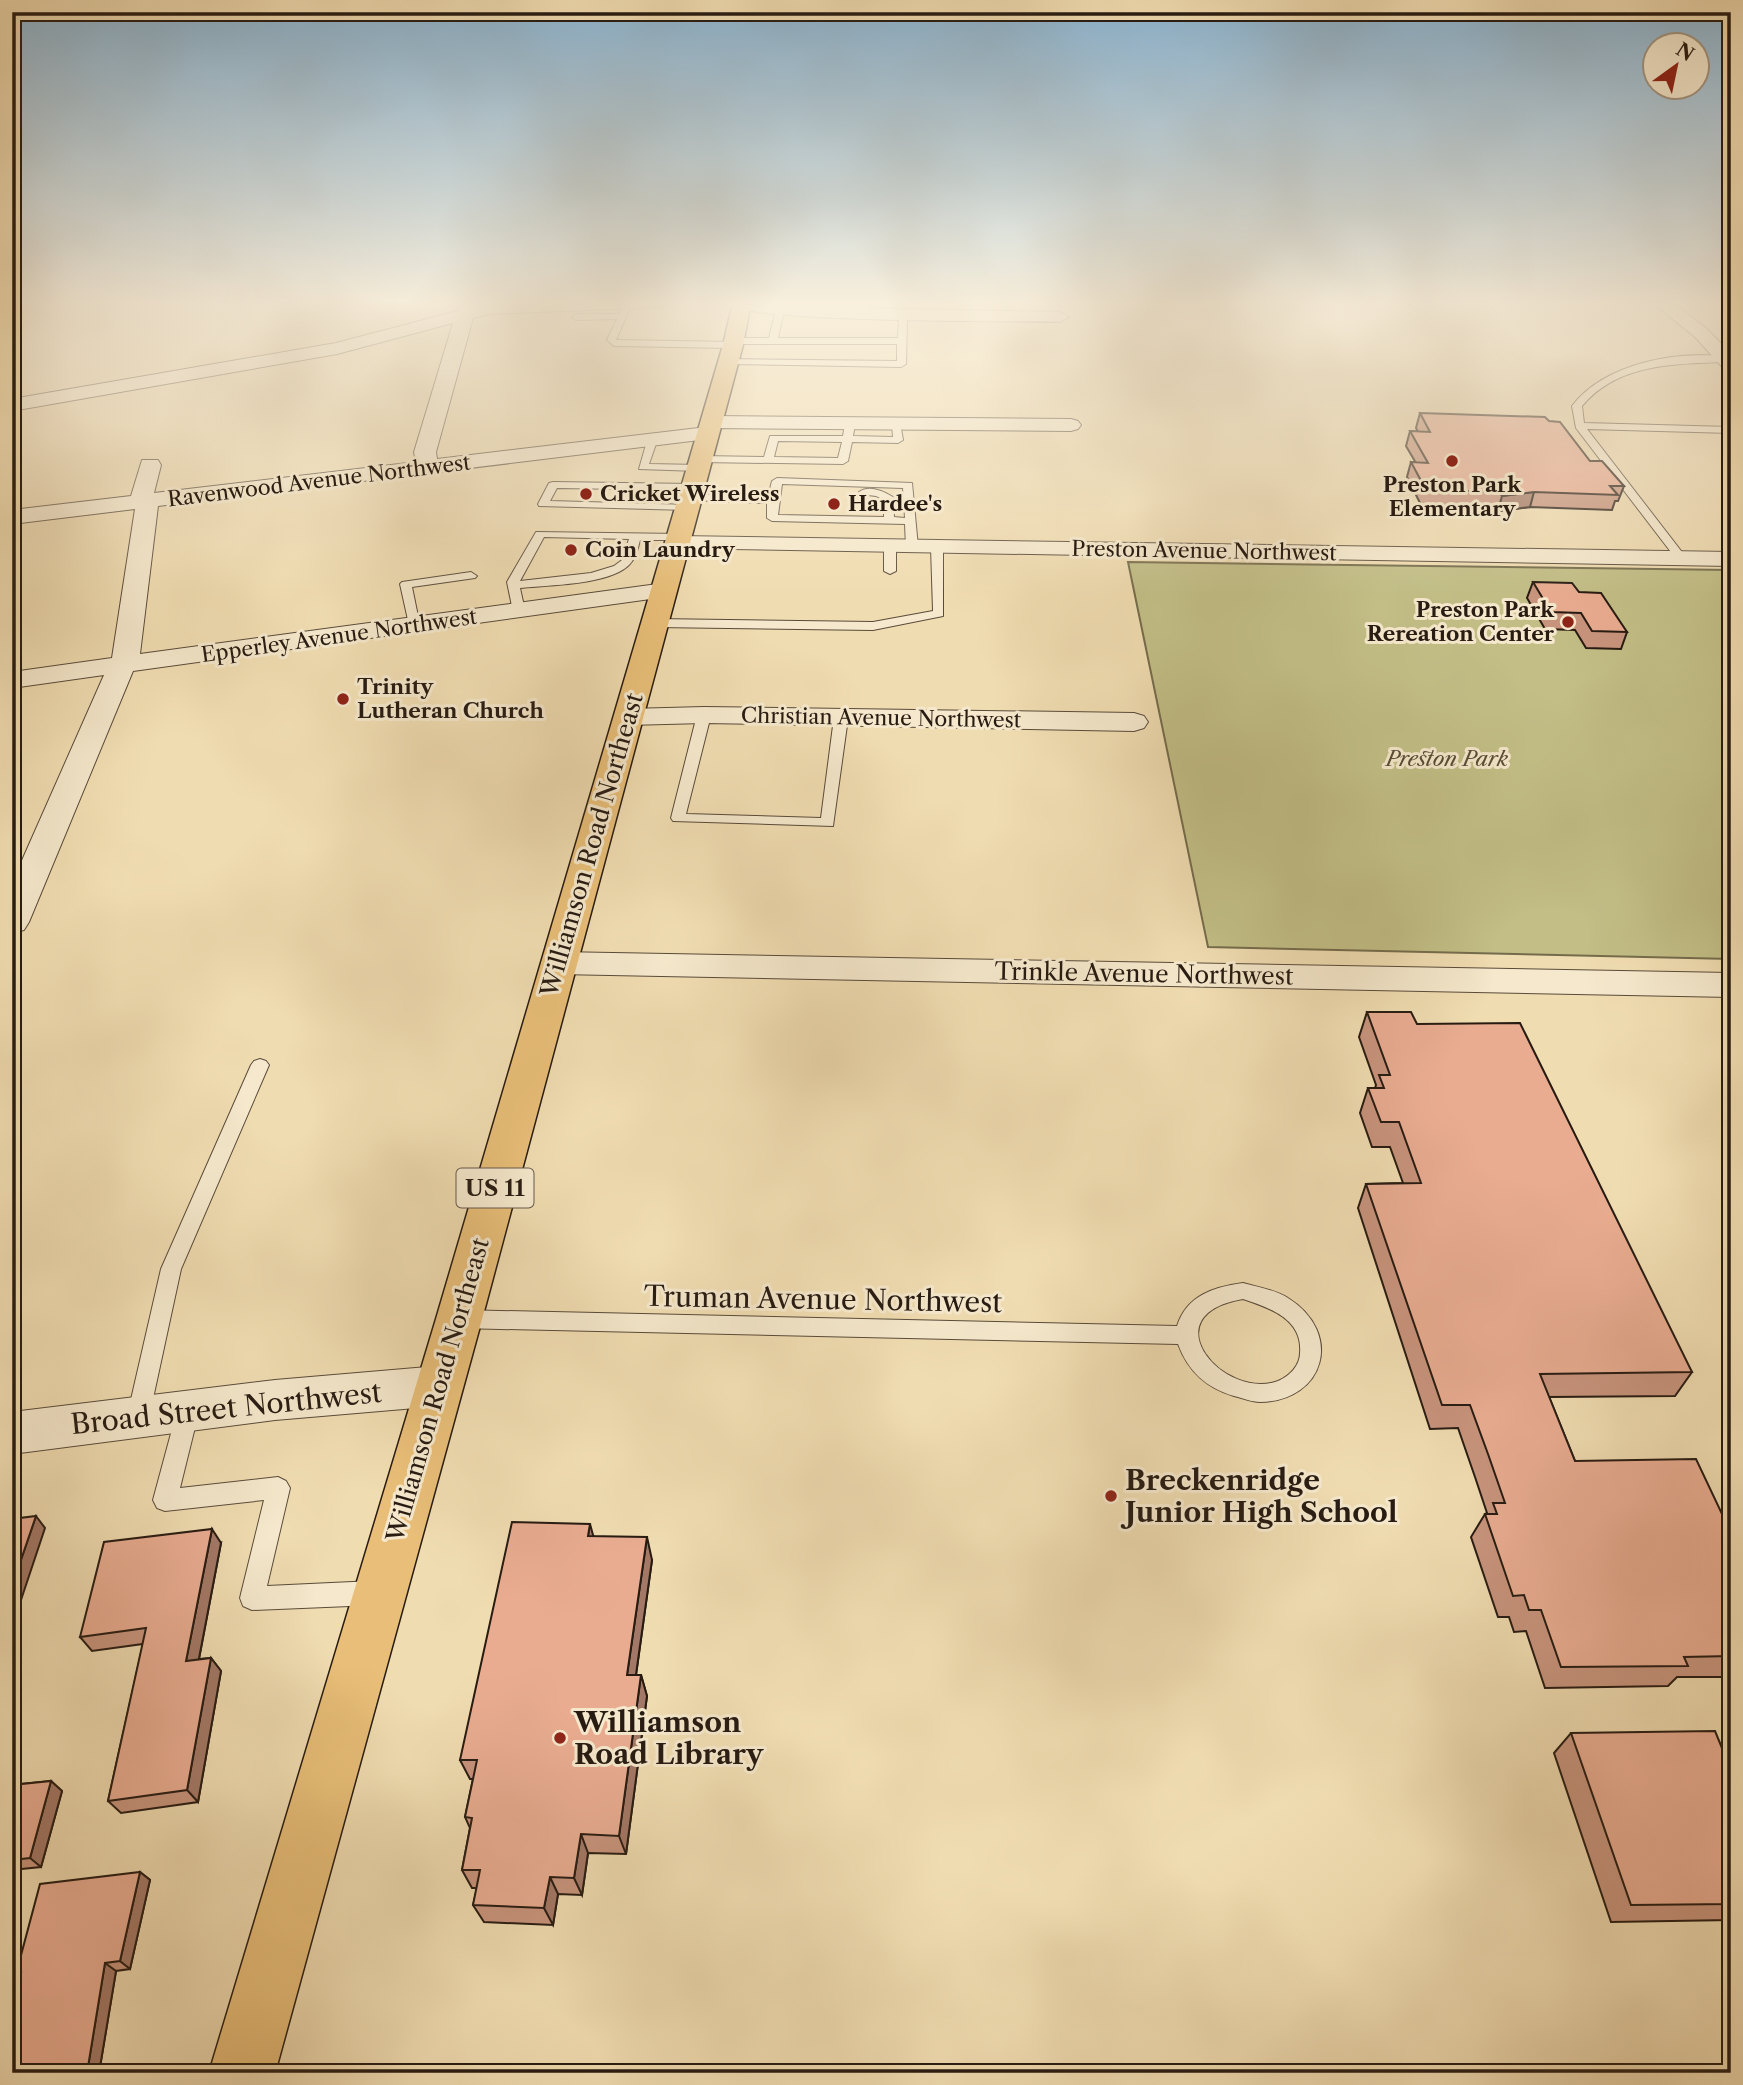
<svg xmlns="http://www.w3.org/2000/svg" width="1743" height="2085" font-family="'Libre Caslon Text',serif">
  <style>
    .green { fill: #c2be86; stroke: #746c4c; stroke-width: 2 }
    .lines { fill: none; stroke-linecap: round; stroke-linejoin: round }
    .service-casing { stroke: #594b3a; stroke-width: 2 }
    .minor-casing { stroke: #594b3a; stroke-width: 2 }
    .primary-casing { stroke: #271b12; stroke-width: 3 }
    .service { fill: #f5e8cc; fill-rule: evenodd }
    .minor { fill: #f5e8cc; fill-rule: evenodd }
    .primary { fill: #e8be78; fill-rule: evenodd }
    .wall { fill: #c8947d; stroke: #271b12; stroke-width: 2 }
    .shaded-wall { fill: #a37866; stroke: #271b12; stroke-width: 2 }
    .building { fill: #e9ac91; stroke: #271b12; stroke-width: 2 }
    .poi-dot { fill: #8f2418; stroke: #f5e8cc; stroke-width: 2.5 }
    .labels { text-anchor: middle; stroke-width: 6; stroke-linejoin: round; paint-order: stroke }
    .far-street-label { font-size: 21px; fill: #271b12; stroke: #f5e8cc }
    .far-poi-label { font-size: 21px; font-weight: bold; fill: #271b12; stroke: #f5e8cc; text-anchor: start }
    .far-park-label { font-size: 21px; font-style: italic; fill: #564c35; stroke: #f5e8cc }
    .shield { fill: #f5e8cc; stroke: #65584a; stroke-width: 2 }
    .shield-label { font-size: 23px; font-weight: bold; fill: #271b12 }
    .street-label { font-size: 24px; fill: #271b12; stroke: #f5e8cc }
    .near-street-label { font-size: 28px; fill: #271b12; stroke: #f5e8cc }
    .near-poi-label { font-size: 28px; font-weight: bold; fill: #271b12; stroke: #f5e8cc; text-anchor: start }
  </style>
  <rect width="100%" height="100%" fill="#f0dcb1"/>
  <filter id="stains"><feTurbulence type="fractalNoise" baseFrequency=".00286" numOctaves="4"/><feColorMatrix values="0 0 0 0 .2 0 0 0 0 .09 0 0 0 0 .02 0 0 0 .5 -.17"/></filter>
  <radialGradient id="worn" r=".72"><stop offset=".6" stop-color="#630" stop-opacity="0"/><stop offset="1" stop-color="#630" stop-opacity=".3"/></radialGradient>
  <!-- green -->
  <path class="green" d="M 1128,562 L 1731,570 L 1731,959 L 1208,947 Z"/>
  <g class="lines">
    <!-- service casing -->
    <g class="service-casing">
      <path id="service" d="M 624,302 L 632,303 L 616,340 L 731,342 L 734,338 L 769,338 L 776,310 L 780,307 L 784,310 L 778,338 L 898,338 L 899,320 L 903,317 L 907,320 L 906,364 L 901,367 L 728,364 L 725,363 L 725,359 L 897,361 L 897,344 L 736,344 L 733,348 L 614,346 L 607,340 L 617,319 L 576,320 L 572,317 L 576,314 L 619,314 Z
        M 816,302 L 869,302 L 870,304 L 869,312 L 865,315 L 861,312 L 862,306 Z
        M 1729,357 L 1729,361 L 1726,362 C 1674,364 1618,363 1582,406 L 1584,423 L 1731,427 L 1731,433 L 1587,429 L 1685,556 L 1685,560 L 1677,560 L 1576,428 L 1572,406 C 1605,363 1677,350 1729,357 Z
        M 850,421 L 855,424 L 853,436 L 893,437 L 892,425 L 900,423 L 903,440 L 898,443 L 852,442 L 848,461 L 843,464 L 701,462 L 696,459 L 701,456 L 764,457 L 770,436 L 843,436 L 845,424 ZM 778,441 L 842,442 L 838,458 L 774,457 Z
        M 652,438 L 657,441 L 649,464 L 699,465 L 704,468 L 699,471 L 639,469 L 647,441 Z
        M 777,478 L 912,483 L 918,547 L 912,550 L 906,547 L 905,524 L 772,521 L 767,518 L 767,503 L 690,500 L 685,497 L 690,494 L 768,497 L 772,481 ZM 782,484 L 903,488 L 905,518 L 894,517 L 893,497 C 883,491 869,485 859,492 L 860,494 L 876,496 L 884,500 L 884,517 L 778,515 Z
        M 553,482 L 693,484 L 698,487 L 693,490 L 557,488 L 550,501 L 692,505 L 693,507 L 688,510 L 539,506 L 538,504 L 549,483 Z
        M 536,532 L 680,534 L 686,537 L 680,540 L 640,540 C 638,548 636,558 629,565 C 609,585 548,585 520,588 L 525,611 L 519,615 L 513,611 L 507,582 ZM 544,537 L 629,539 L 622,560 L 614,566 L 591,573 L 520,581 Z
        M 890,543 L 896,546 L 896,571 L 890,574 L 884,571 L 884,546 Z
        M 937,544 L 943,547 L 943,616 L 873,630 L 655,627 L 649,623 L 655,619 L 873,622 L 933,611 L 931,547 Z
        M 471,572 L 477,576 L 475,578 L 412,587 L 420,626 L 410,629 L 400,584 L 402,582 Z
        M 704,711 L 711,715 L 686,814 L 821,818 L 834,718 L 836,715 L 846,715 L 848,718 L 833,826 L 673,821 L 671,818 L 697,715 Z
        M 260,1059 L 266,1061 L 269,1065 L 181,1269 L 149,1417 L 146,1424 L 138,1427 L 130,1424 L 127,1417 L 161,1269 L 251,1065 L 254,1061 Z
        M 1243,1283 C 1257,1287 1276,1290 1288,1298 C 1344,1333 1325,1401 1260,1402 C 1252,1402 1242,1398 1234,1396 C 1206,1388 1188,1371 1178,1344 L 459,1328 L 452,1325 L 449,1319 L 452,1313 L 459,1310 L 1177,1326 C 1187,1295 1214,1287 1243,1283 ZM 1243,1299 C 1270,1308 1303,1319 1300,1353 C 1300,1365 1290,1376 1278,1381 C 1224,1401 1149,1315 1243,1299 Z
        M 188,1401 L 196,1404 L 199,1411 L 180,1488 L 278,1477 L 286,1481 L 290,1488 L 267,1586 L 374,1581 L 383,1585 L 386,1593 L 383,1601 L 374,1605 L 252,1610 L 243,1606 L 240,1598 L 264,1500 L 165,1511 L 157,1508 L 153,1500 L 177,1411 L 180,1404 Z"/>
    </g>
    <!-- minor casing -->
    <g class="minor-casing">
      <path id="minor" d="M 461,302 L 479,302 L 477,307 L 523,302 L 669,302 L 661,307 L 488,314 L 473,318 L 436,452 L 437,459 L 707,427 L 702,422 L 705,418 L 712,416 L 1071,419 L 1078,421 L 1081,425 L 1078,429 L 1071,431 L 714,428 L 718,433 L 715,437 L 708,439 L 158,506 L 140,654 L 665,583 L 674,585 L 677,590 L 674,595 L 665,597 L 133,671 L 29,922 L 24,930 L 12,933 L 12,883 L 104,675 L 12,688 L 12,672 L 112,658 L 135,509 L 12,524 L 12,510 L 131,496 L 142,460 L 158,460 L 161,465 L 154,493 L 416,462 L 414,452 L 453,323 L 337,354 L 12,411 L 12,399 L 336,343 L 458,311 Z
        M 721,302 L 772,302 L 894,309 L 1060,312 L 1069,317 L 1060,322 C 1014,321 740,323 721,302 Z
        M 1652,302 L 1672,302 L 1707,329 L 1731,354 L 1731,371 L 1724,369 L 1695,337 Z
        M 678,536 L 1731,552 L 1731,566 L 670,548 L 666,543 L 670,538 Z
        M 704,707 L 1134,713 L 1144,716 L 1148,722 L 1144,728 L 1134,731 L 704,723 L 628,725 L 618,723 L 614,717 L 618,711 L 628,709 Z
        M 558,952 L 1731,973 L 1731,997 L 558,974 L 546,971 L 541,963 L 546,955 Z
        M 439,1366 L 455,1372 L 462,1386 L 455,1400 L 439,1406 L 275,1420 L 12,1454 L 12,1412 L 275,1380 Z"/>
    </g>
    <!-- primary casing -->
    <g class="primary-casing">
      <path id="primary" d="M 733,302 L 751,302 L 743,345 L 482,1319 L 275,2073 L 209,2073 L 436,1319 L 723,345 Z"/>
    </g>
    <!-- service -->
    <use href="#service" class="service"/>
    <!-- minor -->
    <use href="#minor" class="minor"/>
    <!-- primary -->
    <use href="#primary" class="primary"/>
  </g>
  <!-- wall -->
  <path class="wall" d="M 1420,413 L 1590,461 L 1624,486 L 1618,501 L 1615,501 L 1612,510 L 1530,507 L 1498,511 L 1494,507 L 1421,505 L 1407,477 L 1411,462 L 1416,463 L 1406,446 L 1410,431 L 1418,432 L 1416,428 Z
    M 1533,582 L 1579,592 L 1627,632 L 1621,649 L 1586,648 L 1575,630 L 1545,629 L 1527,598 Z
    M 1367,1012 L 1417,1024 L 1692,1372 L 1675,1396 L 1549,1397 L 1575,1461 L 1731,1533 L 1731,1677 L 1677,1677 L 1668,1686 L 1545,1688 L 1526,1631 L 1514,1632 L 1509,1617 L 1498,1617 L 1471,1537 L 1485,1514 L 1487,1513 L 1475,1477 L 1458,1428 L 1430,1429 L 1358,1208 L 1366,1184 L 1403,1183 L 1390,1147 L 1372,1147 L 1360,1113 L 1368,1088 L 1375,1088 L 1376,1085 L 1359,1037 Z
    M 593,1536 L 652,1560 L 636,1675 L 641,1675 L 647,1696 L 626,1854 L 588,1853 L 582,1895 L 558,1894 L 553,1925 L 484,1922 L 473,1905 L 477,1888 L 472,1888 L 462,1870 L 470,1828 L 465,1817 L 473,1779 L 470,1779 L 460,1760 Z
    M 221,1543 L 199,1659 L 211,1658 L 221,1671 L 198,1802 L 121,1813 L 108,1801 L 143,1644 L 92,1651 L 80,1637 Z
    M 1571,1733 L 1731,1770 L 1731,1920 L 1611,1922 L 1554,1753 Z
    M 51,1781 L 62,1791 L 41,1867 L 12,1870 L 12,1785 Z
    M 140,1872 L 150,1880 L 130,1969 L 116,1971 L 99,2073 L 12,2073 L 21,1977 L 16,1974 Z"/>
  <!-- shaded-wall -->
  <path class="shaded-wall" d="M 1534,492 L 1530,507 L 1498,511 L 1502,496 Z
    M 36,1516 L 45,1528 L 15,1618 L 12,1615 L 12,1586 Z
    M 590,1524 L 596,1546 L 588,1536 Z
    M 212,1529 L 221,1543 L 196,1674 L 186,1661 Z
    M 647,1537 L 652,1560 L 633,1696 L 627,1675 Z
    M 211,1658 L 221,1671 L 198,1802 L 187,1790 Z
    M 641,1675 L 647,1696 L 626,1854 L 619,1836 Z
    M 51,1781 L 62,1791 L 41,1867 L 30,1858 Z
    M 581,1834 L 588,1853 L 582,1895 L 574,1878 Z
    M 140,1872 L 150,1880 L 130,1969 L 120,1961 Z
    M 550,1877 L 558,1894 L 553,1925 L 544,1908 Z
    M 105,1963 L 116,1971 L 99,2073 L 87,2073 Z"/>
  <!-- building -->
  <path class="building" d="M 1420,413 L 1545,417 L 1549,421 L 1560,422 L 1590,461 L 1602,461 L 1624,486 L 1610,486 L 1618,495 L 1534,492 L 1502,496 L 1499,492 L 1426,490 L 1411,462 L 1428,463 L 1410,431 L 1430,432 Z
    M 1533,582 L 1572,583 L 1579,592 L 1601,593 L 1627,632 L 1592,631 L 1581,613 L 1551,612 Z
    M 1367,1012 L 1411,1012 L 1417,1024 L 1520,1023 L 1692,1372 L 1540,1374 L 1575,1461 L 1696,1459 L 1731,1533 L 1731,1656 L 1684,1657 L 1688,1666 L 1561,1667 L 1541,1610 L 1529,1610 L 1524,1595 L 1513,1596 L 1485,1514 L 1497,1514 L 1493,1503 L 1505,1503 L 1488,1454 L 1470,1405 L 1442,1405 L 1366,1184 L 1421,1183 L 1399,1122 L 1381,1122 L 1368,1088 L 1384,1088 L 1379,1075 L 1390,1075 Z
    M 36,1516 L 12,1586 L 12,1519 Z
    M 512,1522 L 590,1524 L 588,1536 L 647,1537 L 627,1675 L 641,1675 L 619,1836 L 581,1834 L 574,1878 L 550,1877 L 544,1908 L 473,1905 L 480,1870 L 462,1870 L 472,1818 L 465,1817 L 477,1760 L 460,1760 Z
    M 212,1529 L 186,1661 L 211,1658 L 187,1790 L 108,1801 L 146,1628 L 80,1637 L 104,1542 Z
    M 1715,1731 L 1731,1770 L 1731,1904 L 1631,1905 L 1571,1733 Z
    M 51,1781 L 30,1858 L 12,1860 L 12,1785 Z
    M 140,1872 L 120,1961 L 105,1963 L 87,2073 L 12,2073 L 12,2019 L 21,1973 L 16,1974 L 40,1884 Z"/>
  <!-- sky -->
  <linearGradient id="sky" x2="0" y2="1"><stop stop-color="#8bb6d5"/><stop offset="0.51" stop-color="#f8efdc"/><stop offset="1" stop-color="#f8efdc" stop-opacity="0"/></linearGradient>
  <rect width="1743" height="594" fill="url(#sky)"/>
  <!-- markers -->
  <g class="poi-dot">
    <circle cx="1452" cy="461" r="7"/>
    <circle cx="586" cy="494" r="7"/>
    <circle cx="834" cy="504" r="7"/>
    <circle cx="571" cy="550" r="7"/>
    <circle cx="1568" cy="622" r="7"/>
    <circle cx="343" cy="699" r="7"/>
    <circle cx="1111" cy="1496" r="7"/>
    <circle cx="560" cy="1738" r="7"/>
  </g>
  <g class="labels">
    <!-- far-street labels -->
    <g class="far-street-label">
      <text transform="translate(319 481) rotate(-7)" y="7">Ravenwood Avenue Northwest</text>
      <text transform="translate(1204 551) rotate(1)" y="7">Preston Avenue Northwest</text>
      <text transform="translate(339 636) rotate(-8)" y="7">Epperley Avenue Northwest</text>
      <text transform="translate(881 718) rotate(1)" y="7">Christian Avenue Northwest</text>
    </g>
    <!-- far-poi labels -->
    <g class="far-poi-label">
      <text x="1452" y="492" text-anchor="middle">Preston Park<tspan x="1452" dy="24">Elementary</tspan></text>
      <text x="600" y="501">Cricket Wireless</text>
      <text x="848" y="511">Hardee's</text>
      <text x="585" y="557">Coin Laundry</text>
      <text x="1554" y="617" text-anchor="end">Preston Park<tspan x="1554" dy="24">Rereation Center</tspan></text>
      <text x="357" y="694">Trinity<tspan x="357" dy="24">Lutheran Church</tspan></text>
    </g>
    <!-- far-park labels -->
    <g class="far-park-label">
      <text x="1447" y="766">Preston Park</text>
    </g>
    <!-- shield labels -->
    <rect class="shield" x="456.5" y="1168.5" width="77" height="39" rx="5"/>
    <g class="shield-label">
      <text x="495" y="1196">US 11</text>
    </g>
    <!-- street labels -->
    <g class="street-label">
      <text transform="translate(592 845) rotate(-74)" y="8">Williamson Road Northeast</text>
      <text transform="translate(1144 974) rotate(1)" y="8">Trinkle Avenue Northwest</text>
      <text transform="translate(438 1390) rotate(-74)" y="8">Williamson Road Northeast</text>
    </g>
    <!-- near-street labels -->
    <g class="near-street-label">
      <text transform="translate(823 1299) rotate(1)" y="10">Truman Avenue Northwest</text>
      <text transform="translate(226 1408) rotate(-6)" y="10">Broad Street Northwest</text>
    </g>
    <!-- near-poi labels -->
    <g class="near-poi-label">
      <text x="1125" y="1490">Breckenridge<tspan x="1125" dy="32">Junior High School</tspan></text>
      <text x="574" y="1732">Williamson<tspan x="574" dy="32">Road Library</tspan></text>
    </g>
  </g>
  <!-- margin -->
  <rect width="1743" height="2085" fill="none" stroke="#f0dcb1" stroke-width="42"/>
  <rect x="14" y="14" width="1715" height="2057" fill="none" stroke="#271b12" stroke-width="3.5"/>
  <rect x="21" y="21" width="1701" height="2043" fill="none" stroke="#271b12" stroke-width="2"/>
  <!-- north arrow -->
  <g transform="translate(1676 66) rotate(33)"><circle r="33" fill="#f5e8cc" stroke="#a39682" stroke-width="2"/>
  <path d="M0-5L12 26L0 18L-12 26Z" fill="#8f2418"/>
  <text y="-10" font-size="19" font-weight="bold" text-anchor="middle" fill="#271b12">N</text>
  </g>
  <rect width="100%" height="100%" filter="url(#stains)"/>
  <rect width="100%" height="100%" fill="url(#worn)"/>
</svg>
